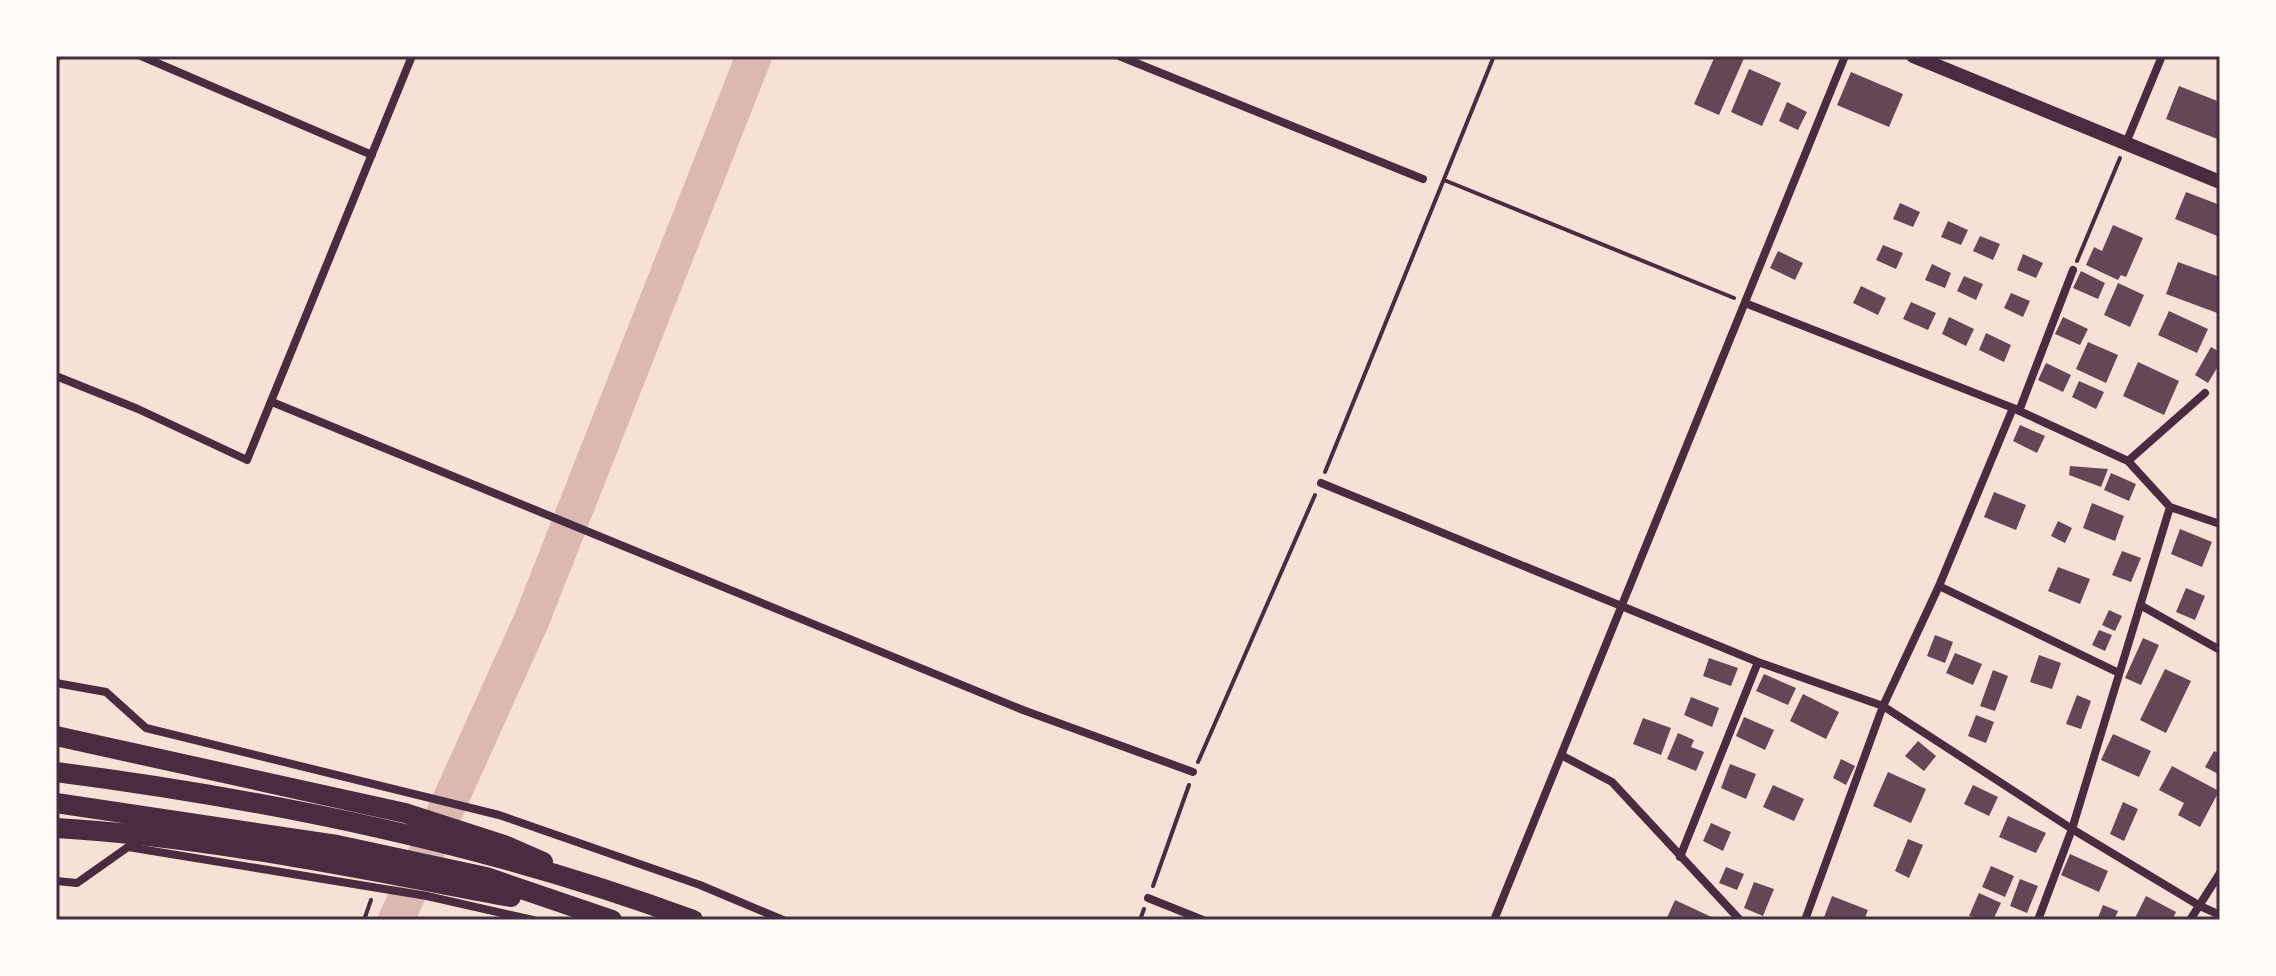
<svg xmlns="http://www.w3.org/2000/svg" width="2276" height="976" font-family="'Noto Serif',serif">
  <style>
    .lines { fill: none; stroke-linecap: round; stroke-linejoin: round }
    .river { stroke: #dcb8b0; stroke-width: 36 }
    .building { fill: #644757 }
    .path { stroke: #4a2c40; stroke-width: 4 }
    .minor { stroke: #4a2c40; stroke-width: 8 }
    .tertiary { stroke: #4a2c40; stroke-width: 14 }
    .trunk { stroke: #4a2c40; stroke-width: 20 }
    .neatline { fill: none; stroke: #4a2c40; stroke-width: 3 }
  </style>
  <rect width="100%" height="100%" fill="#f7e1d7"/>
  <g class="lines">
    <!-- river -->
    <path class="river" d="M 396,920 L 532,619 L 754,56"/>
  </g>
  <!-- building -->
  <path class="building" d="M 1715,56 L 1745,56 L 1719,115 L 1694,104 Z
    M 1749,69 L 1781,83 L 1762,126 L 1731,112 Z
    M 1851,72 L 1903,94 L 1889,127 L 1837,105 Z
    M 2179,86 L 2220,102 L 2220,140 L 2166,119 Z
    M 1787,102 L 1807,112 L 1798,130 L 1779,121 Z
    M 2186,192 L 2220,205 L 2220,237 L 2175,219 Z
    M 1900,203 L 1920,212 L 1913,227 L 1893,219 Z
    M 1948,221 L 1968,230 L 1961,245 L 1941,237 Z
    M 2113,225 L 2143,238 L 2126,277 L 2121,275 L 2118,280 L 2086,265 L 2094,247 L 2102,251 Z
    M 1980,236 L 2000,244 L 1993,260 L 1973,251 Z
    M 1883,245 L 1903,253 L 1896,269 L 1876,260 Z
    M 1778,251 L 1803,263 L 1795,280 L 1770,268 Z
    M 2023,254 L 2043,263 L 2036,278 L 2017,270 Z
    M 2178,262 L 2220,277 L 2220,314 L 2166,294 Z
    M 1932,264 L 1951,273 L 1945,288 L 1925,280 Z
    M 2081,271 L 2105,283 L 2098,299 L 2073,288 Z
    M 1964,276 L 1983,284 L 1976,300 L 1957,291 Z
    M 2118,283 L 2144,295 L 2130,327 L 2104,315 Z
    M 1861,286 L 1886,298 L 1878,315 L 1853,303 Z
    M 2011,293 L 2030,301 L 2023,317 L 2004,308 Z
    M 1911,302 L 1936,313 L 1928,330 L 1903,319 Z
    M 2169,311 L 2208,329 L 2197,353 L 2158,335 Z
    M 1949,317 L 1974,329 L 1966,346 L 1942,334 Z
    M 2063,317 L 2088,329 L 2080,345 L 2055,334 Z
    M 1986,333 L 2011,345 L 2004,362 L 1979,350 Z
    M 2088,342 L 2118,355 L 2106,383 L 2076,369 Z
    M 2211,347 L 2220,352 L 2220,363 L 2208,383 L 2195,375 Z
    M 2138,362 L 2179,381 L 2164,415 L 2123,396 Z
    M 2046,363 L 2071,375 L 2063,392 L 2038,380 Z
    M 2079,381 L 2104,392 L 2096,409 L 2072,397 Z
    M 2020,425 L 2045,436 L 2037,453 L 2013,441 Z
    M 2070,466 L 2108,469 L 2101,487 L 2069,475 Z
    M 2111,473 L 2136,484 L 2129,501 L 2104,490 Z
    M 1994,492 L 2026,505 L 2016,530 L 1984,517 Z
    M 2092,503 L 2124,516 L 2115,541 L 2083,528 Z
    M 2058,521 L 2072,528 L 2065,543 L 2051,536 Z
    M 2180,529 L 2212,542 L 2202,567 L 2171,554 Z
    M 2122,551 L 2141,558 L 2131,582 L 2112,575 Z
    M 2058,567 L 2090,579 L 2080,604 L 2048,591 Z
    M 2186,588 L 2205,596 L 2195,620 L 2176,612 Z
    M 2109,610 L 2122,616 L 2115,631 L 2102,625 Z
    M 2099,630 L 2112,635 L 2105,651 L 2092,645 Z
    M 1935,635 L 1953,642 L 1945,663 L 1927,656 Z
    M 2143,638 L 2159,645 L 2141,685 L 2125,678 Z
    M 1955,653 L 1982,664 L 1973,685 L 1946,673 Z
    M 2039,655 L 2061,663 L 2052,689 L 2030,682 Z
    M 1709,658 L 1738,668 L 1731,686 L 1703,676 Z
    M 2165,669 L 2191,681 L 2166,733 L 2140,720 Z
    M 1993,670 L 2008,676 L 1995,711 L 1980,706 Z
    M 1764,674 L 1796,688 L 1788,705 L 1756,691 Z
    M 1803,694 L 1839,712 L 1826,739 L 1790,721 Z
    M 2077,695 L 2091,701 L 2081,729 L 2066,724 Z
    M 1691,697 L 1719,708 L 1712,727 L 1684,715 Z
    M 1976,715 L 1994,722 L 1986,743 L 1968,736 Z
    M 1744,717 L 1774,730 L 1765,750 L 1736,736 Z
    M 1643,718 L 1671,728 L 1661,755 L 1633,744 Z
    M 1678,733 L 1694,740 L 1691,747 L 1704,752 L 1696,771 L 1667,759 Z
    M 2113,734 L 2151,751 L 2139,777 L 2101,760 Z
    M 1918,741 L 1936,756 L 1924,771 L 1905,756 Z
    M 2214,751 L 2220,754 L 2220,775 L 2205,767 Z
    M 1841,759 L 1855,766 L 1846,785 L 1833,778 Z
    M 1730,764 L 1756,774 L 1746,799 L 1721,788 Z
    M 2172,766 L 2219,791 L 2200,827 L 2178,815 L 2184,803 L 2159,790 Z
    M 1888,772 L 1926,789 L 1911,823 L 1873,806 Z
    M 1773,785 L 1804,799 L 1794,821 L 1763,807 Z
    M 1973,785 L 1998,797 L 1989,816 L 1964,804 Z
    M 2123,802 L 2138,809 L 2124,841 L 2110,834 Z
    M 2008,816 L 2046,833 L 2036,853 L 1999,837 Z
    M 1711,823 L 1731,832 L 1723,851 L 1703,841 Z
    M 1908,839 L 1923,845 L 1909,878 L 1895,871 Z
    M 2070,854 L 2108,871 L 2099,892 L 2061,875 Z
    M 1991,866 L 2014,876 L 2005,897 L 1982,887 Z
    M 1726,867 L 1744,874 L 1737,890 L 1719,883 Z
    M 2020,879 L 2038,886 L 2027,913 L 2010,906 Z
    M 1754,882 L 1774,889 L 1763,916 L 1744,908 Z
    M 1979,893 L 2001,903 L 1993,920 L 1969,916 Z
    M 1832,896 L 1868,910 L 1864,920 L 1823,920 Z
    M 2146,896 L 2176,912 L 2172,920 L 2134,920 Z
    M 1675,900 L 1718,920 L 1666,920 Z
    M 2103,905 L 2118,911 L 2114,920 L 2097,920 Z"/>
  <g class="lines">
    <!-- path -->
    <path class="path" d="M 1444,180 L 1734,298
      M 2077,261 L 2120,158
      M 1325,472 L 1494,56
      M 1198,762 L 1315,495
      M 1153,886 L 1189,785
      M 364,920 L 371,900
      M 1140,920 L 1144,909"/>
    <!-- minor -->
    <path class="minor" d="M 141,56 L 372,155
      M 1119,56 L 1423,179
      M 56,59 L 57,56
      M 2126,143 L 2162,56
      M 1745,303 L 2013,408 L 2128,461 L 2170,507 L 2220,524
      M 56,376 L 138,409 L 247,460 L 412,56
      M 272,402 L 1023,710 L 1193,772
      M 2019,411 L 2073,270
      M 2128,461 L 2205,393
      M 1321,483 L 1758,662 L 1883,706 L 2072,829 L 2200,906 L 2220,915
      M 1939,586 L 2119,673
      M 2140,605 L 2220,650
      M 56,683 L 106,692 L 146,728 L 499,815 L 700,885 L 783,920
      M 1561,755 L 1612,782 L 1740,920
      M 1680,857 L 1758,662
      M 56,881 L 77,883 L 128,847 L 427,896 L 533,920
      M 1148,898 L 1203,920
      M 1494,920 L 1845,56
      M 1805,920 L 1883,706 L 1939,586 L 2013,408
      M 2038,920 L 2072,829 L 2170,507
      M 2190,920 L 2220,873"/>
    <!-- tertiary -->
    <path class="tertiary" d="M 1913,56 L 2220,182"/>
    <!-- trunk -->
    <path class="trunk" d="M 56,736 L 405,813 L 504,845 L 543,862
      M 56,772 C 272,800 488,844 693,920
      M 56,803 L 337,845 L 486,877 L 612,920
      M 56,828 C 209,837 360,869 511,897"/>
  </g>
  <!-- border -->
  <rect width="2276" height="976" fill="none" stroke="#fffaf5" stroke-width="116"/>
  <rect x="58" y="58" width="2160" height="860" class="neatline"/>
</svg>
